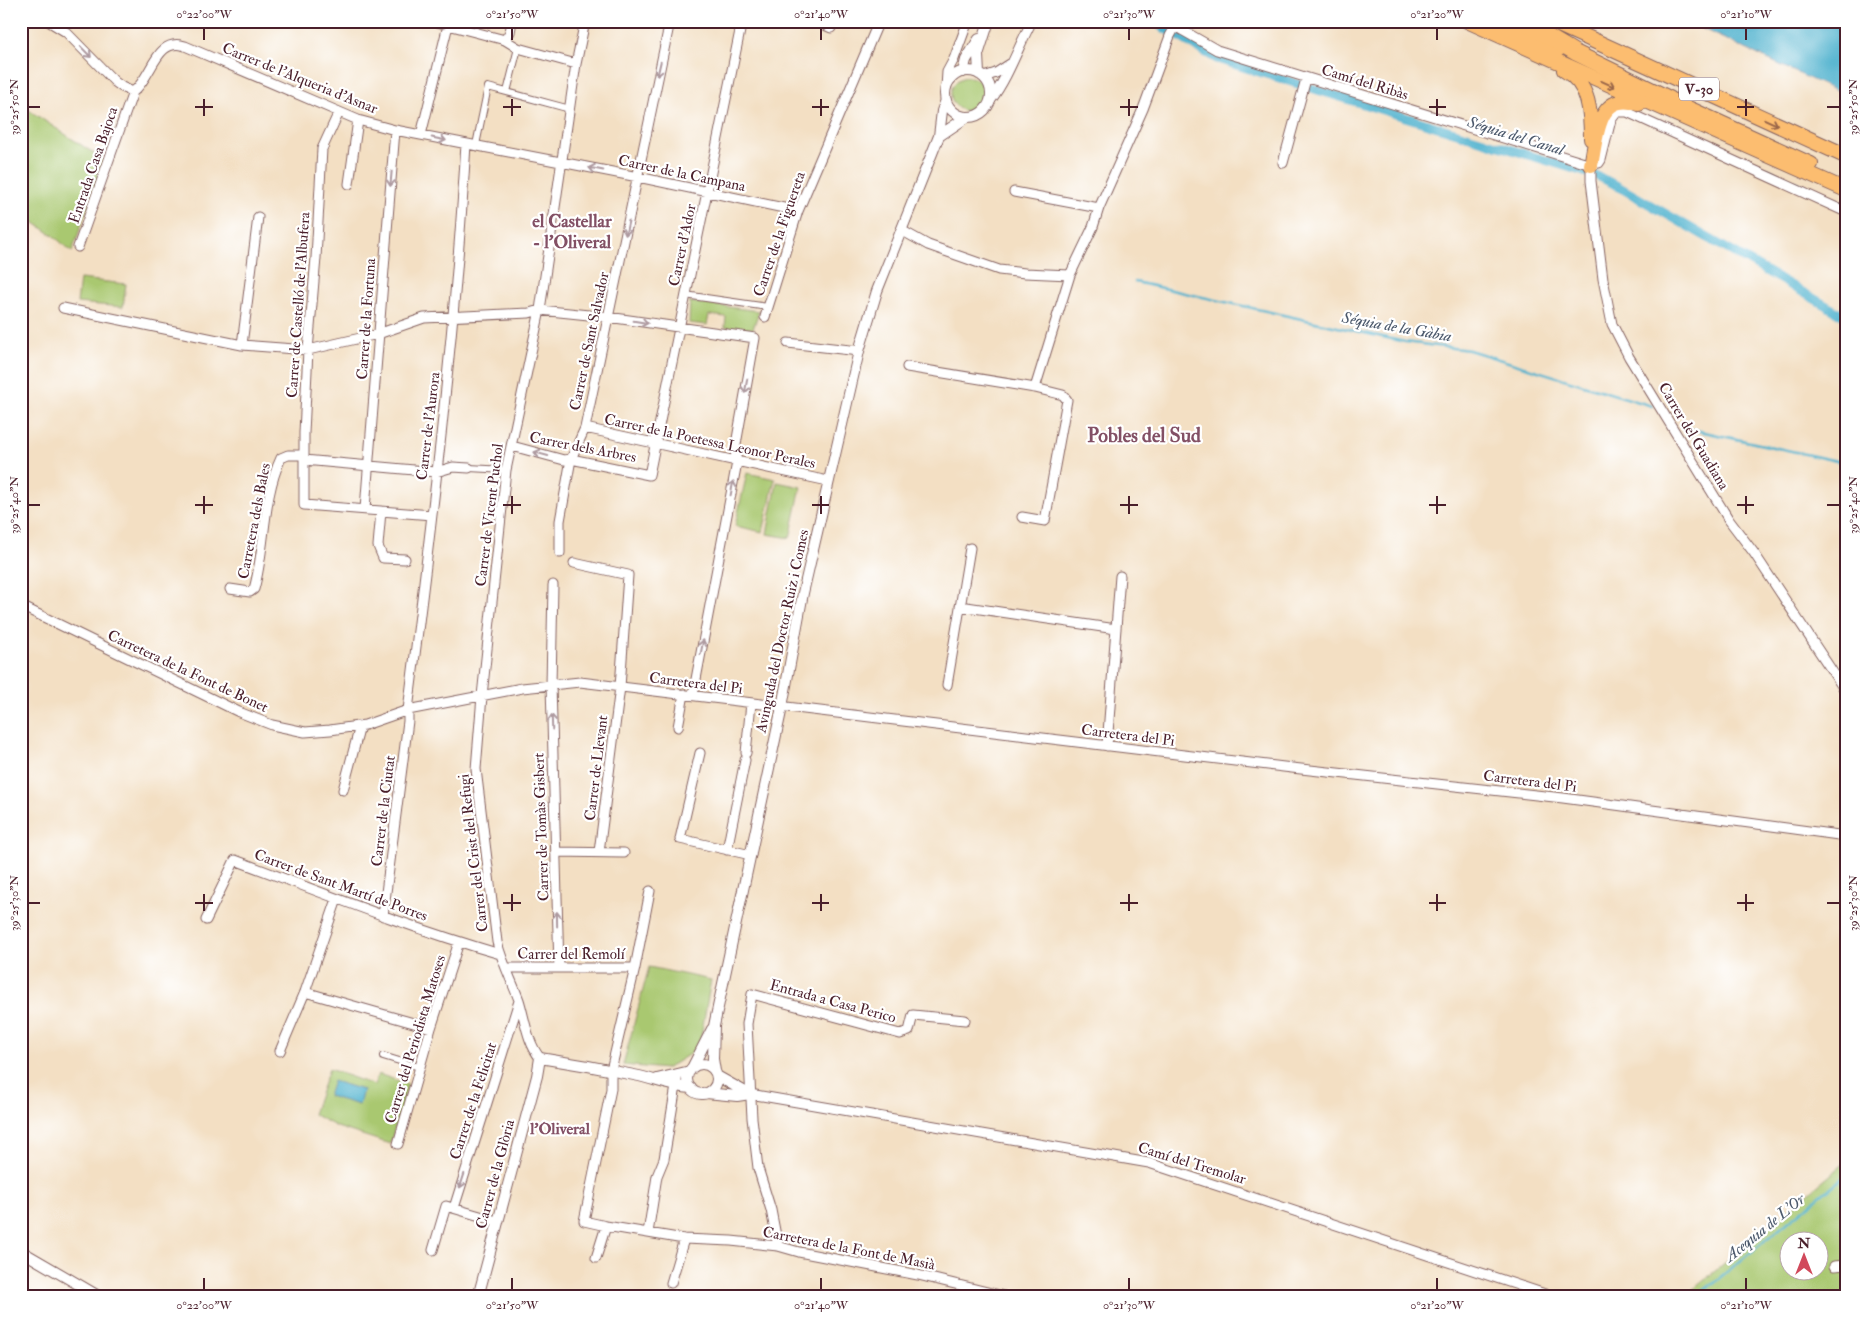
<svg xmlns="http://www.w3.org/2000/svg" width="1867" height="1318" font-family="'IM FELL Double Pica',serif">
  <style>
    .green { fill: #a9c86f; stroke: #7a744d; fill-rule: evenodd }
    .water { fill: #4eb1cd; stroke: #4c687c }
    .pier { fill: #f3dfc3 }
    .lines { fill: none; stroke-linecap: round; stroke-linejoin: round }
    .stream { stroke: #4eb1cd; stroke-width: 2.5 }
    .canal { stroke: #4eb1cd; stroke-width: 9 }
    .pedestrian-casing { stroke: #856260; stroke-width: 8 }
    .minor-casing { stroke: #856260; stroke-width: 11 }
    .tertiary-casing { stroke: #856260; stroke-width: 12 }
    .trunk-casing { stroke: #856260; stroke-width: 16 }
    .motorway-casing { stroke: #856260; stroke-width: 17 }
    .pedestrian { stroke: #fff; stroke-width: 6 }
    .minor { stroke: #fff; stroke-width: 9 }
    .tertiary { stroke: #fff; stroke-width: 10 }
    .trunk { stroke: #fcbd6f; stroke-width: 14 }
    .motorway { stroke: #fcbd6f; stroke-width: 15 }
    .oneway { stroke: #ae9aa0 }
    .oneway2 { stroke: #9a664a }
    .ticks { fill: none; stroke: #4a1f2b; stroke-width: 2 }
    .labels { text-anchor: middle; stroke-width: 4.5; stroke-linejoin: round; paint-order: stroke }
    .shield { fill: #fff; stroke: #80626b; stroke-width: 1 }
    .shield-label { font-size: 14px; font-weight: bold; fill: #4a1f2b }
    .street-label { font-size: 15px; fill: #4a1f2b; stroke: #fff }
    .water-label { font-size: 16px; font-style: italic; fill: #4c596c; stroke: #fff }
    .neighbourhood-label { font-size: 16px; font-weight: bold; fill: #835065; stroke: #fff }
    .quarter-label { font-size: 18px; font-weight: bold; fill: #835065; stroke: #fff }
    .district-label { font-size: 20px; font-weight: bold; fill: #835065; stroke: #fff }
    .neatline { fill: none; stroke: #4a1f2b; stroke-width: 2 }
    .ticks-label { font-size: 12px; text-anchor: middle; fill: #4a1f2b }
  </style>
  <rect width="100%" height="100%" fill="#fff"/>
  <filter id="ink" filterUnits="userSpaceOnUse"><feTurbulence type="fractalNoise" baseFrequency=".02" numOctaves="2"/><feDisplacementMap in="SourceGraphic" scale="10" xChannelSelector="R" yChannelSelector="G"/><feConvolveMatrix kernelMatrix="1 2 1 2 8 2 1 2 1" color-interpolation-filters="sRGB"/></filter>
  <filter id="wash" filterUnits="userSpaceOnUse"><feTurbulence type="fractalNoise" baseFrequency=".0096" numOctaves="4" result="noise"/><feDisplacementMap in="SourceGraphic" scale="20" xChannelSelector="R" yChannelSelector="G"/><feGaussianBlur stdDeviation="1.12" result="paint"/><feColorMatrix in="noise" values="0 0 0 0 0 0 0 0 0 0 0 0 0 0 0 0 0 1.4 0 .05"/><feComposite in="paint" operator="in"/></filter>
  <g filter="url(#wash)">
    <rect width="100%" height="100%" fill="#f3dfc3"/>
    <!-- green -->
    <path class="green" d="M951 94a17 17 0 1 1 34 0a17 17 0 1 1-34 0Z
      M 21,105 L 104,160 L 72,252 L 55,237 L 21,213 Z
      M 80,279 L 126,284 L 123,307 L 77,303 Z
      M 690,302 L 759,311 L 753,329 L 725,327 L 726,317 L 709,315 L 707,325 L 689,323 Z
      M 747,473 L 775,479 L 763,532 L 735,526 Z
      M 777,482 L 801,487 L 790,538 L 767,534 Z
      M 649,967 L 711,980 L 699,1048 L 666,1069 L 623,1065 Z
      M 329,1069 L 374,1085 L 378,1074 L 408,1084 L 390,1144 L 337,1127 L 313,1114 Z
      M 1846,1162 L 1846,1297 L 1684,1297 ZM 1790,1240 L 1820,1240 L 1820,1270 L 1790,1270 Z"/>
    <!-- water -->
    <path class="water" d="M 1686,21 L 1846,21 L 1846,96 Z
      M 333,1081 L 363,1090 L 359,1105 L 328,1096 Z"/>
    <!-- pier -->
    <path class="pier" d="M 1683,21 L 1846,96 L 1846,99 L 1685,24 Z"/>
    <g class="lines">
      <!-- stream -->
      <path class="stream" d="M 1745,159 L 1846,205
        M 1135,282 L 1405,342 L 1469,350 L 1652,406
        M 1686,428 L 1846,463
        M 1696,1297 L 1846,1175"/>
      <!-- canal -->
      <path class="canal" d="M 1159,25 L 1217,59 L 1597,176 L 1614,184 L 1846,317"/>
    </g>
  </g>
  <g filter="url(#ink)">
    <g class="lines">
      <!-- pedestrian casing -->
      <g class="pedestrian-casing">
        <path id="pedestrian" d="M 507,92 L 518,48
          M 476,145 L 488,87 L 570,109
          M 685,295 L 768,307
          M 469,468 L 506,470
          M 383,1056 L 419,1067"/>
      </g>
      <!-- minor casing -->
      <g class="minor-casing">
        <path id="minor" d="M 48,21 L 66,32 L 115,82 L 122,87 L 133,92
          M 433,21 L 505,40 L 518,48 L 576,64
          M 815,21 L 831,28
          M 1166,21 L 1217,50 L 1591,165
          M 505,40 L 510,32 L 512,21
          M 984,77 L 996,73 L 1010,64
          M 946,88 L 947,72 L 954,59 L 968,21
          M 991,100 C 1009,76 1018,47 1032,21
          M 339,112 L 322,149 L 316,258 L 308,350 L 304,433 L 304,505 L 432,515
          M 421,135 L 449,21
          M 1283,163 L 1306,79
          M 1591,165 L 1591,181 L 1603,279 L 1612,324 L 1629,357 L 1729,520 L 1754,553 L 1846,692
          M 1591,165 L 1599,163 L 1601,160 L 1611,120 L 1617,112 L 1627,112 L 1846,212
          M 349,184 L 358,120
          M 1014,192 L 1099,208
          M 901,230 L 928,245 L 999,270 L 1025,273 L 1070,275
          M 78,247 L 133,92 C 152,78 156,36 185,46 L 358,120 L 395,130 L 638,177 L 798,211
          M 63,308 L 242,345 L 308,350 L 378,334 L 424,318 L 529,313 L 540,310 L 608,317 L 755,338 L 735,450 L 737,462 L 693,695
          M 765,317 L 798,211 L 879,21
          M 788,343 L 859,351
          M 242,345 L 258,217
          M 907,367 L 1035,388 L 1070,275 L 1093,227 L 1099,208 L 1143,109 L 1170,36 L 1175,27
          M 585,428 L 828,481
          M 512,446 L 564,460 L 571,459 L 649,475 L 742,21
          M 304,460 L 436,472 L 453,467 L 469,468
          M 365,509 L 395,130
          M 381,511 L 378,546 L 383,558 L 405,559
          M 1022,517 L 1045,521 L 1067,400 L 1063,395 L 1035,388
          M 560,553 L 560,521 L 571,459 L 585,428 L 670,21
          M 574,563 L 628,575 L 620,687 L 599,852
          M 553,585 L 551,685 L 559,968
          M 230,589 L 250,592 L 254,589 C 266,547 262,498 281,458 L 288,455 L 304,455
          M 21,606 L 239,712 L 272,725 L 305,732 L 330,730 L 365,725 L 408,710 L 522,688 L 580,682 L 1292,768 L 1563,798 L 1846,836
          M 960,606 L 1116,629
          M 947,685 L 970,548
          M 678,727 L 684,694
          M 1107,746 L 1120,576
          M 700,753 L 680,839 L 751,855
          M 746,753 L 751,703
          M 343,790 L 360,726
          M 727,850 L 745,760
          M 556,852 L 624,853
          M 650,891 L 635,968 L 611,1070 L 611,1089 L 584,1221 L 606,1226 L 684,1239 L 731,1241 L 778,1246 L 799,1252 L 918,1275 L 1008,1297
          M 383,916 L 408,721 L 408,710 C 432,522 455,333 466,144
          M 206,920 L 235,860 C 323,893 410,928 500,954
          M 21,935 L 22,935
          M 507,968 L 635,968
          M 305,992 L 431,1028
          M 280,1051 L 305,992 L 337,899
          M 540,1058 C 527,1042 525,1019 519,1000 C 512,981 502,962 497,942 L 476,769 L 482,696 L 506,470 L 540,310 L 576,64 L 585,21
          M 750,1094 L 1149,1163 L 1554,1297
          M 398,1144 L 431,1028 L 459,942
          M 454,1208 L 519,1001
          M 648,1233 L 657,1176 L 664,1159 L 678,1074
          M 778,1246 L 771,1210 L 758,1168 L 752,1118 L 747,1024 L 752,994 L 900,1034 L 909,1031 L 913,1015 L 965,1020
          M 433,1250 L 446,1206 L 497,1221
          M 596,1258 L 606,1226
          M 1834,1266 L 1846,1265
          M 671,1283 L 684,1239"/>
      </g>
      <!-- tertiary casing -->
      <g class="tertiary-casing">
        <path id="tertiary" d="M945 94a23 23 0 1 1 46 0a23 23 0 1 1-46 0Z
          M 963,72 L 966,60 L 979,39
          M 979,74 L 978,55 L 989,21
          M 939,136 L 967,117
          M687 1079a15 15 0 1 1 30 0a15 15 0 1 1-30 0Z
          M 692,1068 L 712,1029
          M 715,1071 L 713,1059 L 714,1026 L 782,707 L 803,593 L 859,351 L 877,291 L 939,136 L 942,111 L 946,100
          M 717,1076 L 749,1094
          M 657,1079 L 690,1071
          M 706,1093 L 737,1096 L 750,1094
          M 21,1251 L 100,1297
          M 478,1297 L 537,1076 L 540,1058 C 573,1063 606,1069 639,1076 C 656,1080 673,1087 691,1088"/>
      </g>
      <!-- trunk casing -->
      <g class="trunk-casing">
        <path id="trunk" d="M 1467,21 L 1846,190
          M 1497,21 L 1559,49
          M 1564,70 C 1590,84 1591,113 1591,139
          M 1660,95 L 1811,164
          M 1591,165 C 1597,137 1597,90 1639,104"/>
      </g>
      <!-- motorway casing -->
      <g class="motorway-casing">
        <path id="motorway" d="M 1522,21 L 1576,53 L 1670,99
          M 1551,21 L 1846,156"/>
      </g>
      <!-- pedestrian -->
      <use href="#pedestrian" class="pedestrian"/>
      <!-- minor -->
      <use href="#minor" class="minor"/>
      <!-- tertiary -->
      <use href="#tertiary" class="tertiary"/>
      <!-- trunk -->
      <use href="#trunk" class="trunk"/>
      <!-- motorway -->
      <use href="#motorway" class="motorway"/>
    </g>
    <!-- one-way arrows -->
    <defs><path id="oneway-shaft" d="M-6 0H5M1.5-3L5.5 0L1.5 3" fill="none" stroke-width="1.6" stroke-linecap="round" stroke-linejoin="round" transform="scale(1.25)"/></defs>
    <g class="oneway">
      <use href="#oneway-shaft" transform="translate(86 52) rotate(46)"/>
      <use href="#oneway-shaft" transform="translate(659 69) rotate(103)"/>
      <use href="#oneway-shaft" transform="translate(439 139) rotate(12)"/>
      <use href="#oneway-shaft" transform="translate(596 169) rotate(-169)"/>
      <use href="#oneway-shaft" transform="translate(391 179) rotate(95)"/>
      <use href="#oneway-shaft" transform="translate(627 228) rotate(102)"/>
      <use href="#oneway-shaft" transform="translate(641 322) rotate(9)"/>
      <use href="#oneway-shaft" transform="translate(746 386) rotate(100)"/>
      <use href="#oneway-shaft" transform="translate(541 454) rotate(-165)"/>
      <use href="#oneway-shaft" transform="translate(732 488) rotate(-79)"/>
      <use href="#oneway-shaft" transform="translate(702 647) rotate(-79)"/>
      <use href="#oneway-shaft" transform="translate(552 722) rotate(-92)"/>
      <use href="#oneway-shaft" transform="translate(557 919) rotate(-91)"/>
      <use href="#oneway-shaft" transform="translate(462 1181) rotate(108)"/>
    </g>
    <g class="oneway2">
      <use href="#oneway-shaft" transform="translate(1608 84) rotate(24)"/>
      <use href="#oneway-shaft" transform="translate(1771 122) rotate(25)"/>
    </g>
  </g>
  <!-- ticks -->
  <path class="ticks" d="M 204,28 L 204,40M 512,28 L 512,40M 821,28 L 821,40M 1129,28 L 1129,40M 1437,28 L 1437,40M 1746,28 L 1746,40M 204,99 L 204,116M 512,99 L 512,116M 821,99 L 821,116M 1129,99 L 1129,116M 1437,99 L 1437,116M 1746,99 L 1746,116M 28,107 L 40,107M 195,107 L 213,107M 503,107 L 521,107M 812,107 L 829,107M 1120,107 L 1138,107M 1429,107 L 1446,107M 1737,107 L 1754,107M 1827,107 L 1840,107M 204,496 L 204,514M 512,496 L 512,514M 821,496 L 821,514M 1129,496 L 1129,514M 1437,496 L 1437,514M 1746,496 L 1746,514M 28,505 L 40,505M 195,505 L 213,505M 503,505 L 521,505M 812,505 L 829,505M 1120,505 L 1138,505M 1429,505 L 1446,505M 1737,505 L 1754,505M 1827,505 L 1840,505M 204,894 L 204,911M 512,894 L 512,911M 821,894 L 821,911M 1129,894 L 1129,911M 1437,894 L 1437,911M 1746,894 L 1746,911M 28,903 L 40,903M 195,903 L 213,903M 503,903 L 521,903M 812,903 L 829,903M 1120,903 L 1138,903M 1429,903 L 1446,903M 1737,903 L 1754,903M 1827,903 L 1840,903M 204,1278 L 204,1290M 512,1278 L 512,1290M 821,1278 L 821,1290M 1129,1278 L 1129,1290M 1437,1278 L 1437,1290M 1746,1278 L 1746,1290"/>
  <g class="labels">
    <!-- shield labels -->
    <rect class="shield" x="1679" y="77.5" width="40" height="23" rx="4"/>
    <g class="shield-label">
      <text x="1699" y="94">V-30</text>
    </g>
    <!-- street labels -->
    <g class="street-label">
      <text transform="translate(300 78) rotate(22)" y="5">Carrer de l'Alqueria d'Asnar</text>
      <text transform="translate(1365 82) rotate(17)" y="5">Camí del Ribàs</text>
      <text transform="translate(93 165) rotate(-71)" y="5">Entrada Casa Bajoca</text>
      <text transform="translate(682 173) rotate(12)" y="5">Carrer de la Campana</text>
      <text transform="translate(779 234) rotate(-71)" y="5">Carrer de la Figuereta</text>
      <text transform="translate(682 245) rotate(-78)" y="5">Carrer d'Ador</text>
      <text transform="translate(298 305) rotate(-86)" y="5">Carrer de Castelló de l'Albufera</text>
      <text transform="translate(366 319) rotate(-86)" y="5">Carrer de la Fortuna</text>
      <text transform="translate(589 341) rotate(-78)" y="5">Carrer de Sant Salvador</text>
      <text transform="translate(428 426) rotate(-83)" y="5">Carrer de l'Aurora</text>
      <text transform="translate(1694 436) rotate(59)" y="5">Carrer del Guadiana</text>
      <text transform="translate(710 441) rotate(12)" y="5">Carrer de la Poetessa Leonor Perales</text>
      <text transform="translate(583 447) rotate(11)" y="5">Carrer dels Arbres</text>
      <text transform="translate(489 515) rotate(-83)" y="5">Carrer de Vicent Puchol</text>
      <text transform="translate(254 521) rotate(-79)" y="5">Carretera dels Bales</text>
      <text transform="translate(782 631) rotate(-78)" y="5">Avinguda del Doctor Ruiz i Comes</text>
      <text transform="translate(188 671) rotate(25)" y="5">Carretera de la Font de Bonet</text>
      <text transform="translate(696 683) rotate(7)" y="5">Carretera del Pi</text>
      <text transform="translate(1128 735) rotate(7)" y="5">Carretera del Pi</text>
      <text transform="translate(596 768) rotate(-83)" y="5">Carrer de Llevant</text>
      <text transform="translate(1530 781) rotate(7)" y="5">Carretera del Pi</text>
      <text transform="translate(383 811) rotate(-83)" y="5">Carrer de la Ciutat</text>
      <text transform="translate(541 827) rotate(-92)" y="5">Carrer de Tomàs Gisbert</text>
      <text transform="translate(473 853) rotate(-97)" y="5">Carrer del Crist del Refugi</text>
      <text transform="translate(341 885) rotate(20)" y="5">Carrer de Sant Martí de Porres</text>
      <text x="571" y="959">Carrer del Remolí</text>
      <text transform="translate(833 1001) rotate(15)" y="5">Entrada a Casa Perico</text>
      <text transform="translate(415 1039) rotate(-73)" y="5">Carrer del Periodista Matoses</text>
      <text transform="translate(473 1101) rotate(-72)" y="5">Carrer de la Felicitat</text>
      <text transform="translate(1192 1163) rotate(17)" y="5">Camí del Tremolar</text>
      <text transform="translate(495 1174) rotate(-75)" y="5">Carrer de la Glòria</text>
      <text transform="translate(849 1248) rotate(11)" y="5">Carretera de la Font de Masià</text>
    </g>
    <!-- water labels -->
    <g class="water-label">
      <text transform="translate(1516 135) rotate(17)" y="6">Séquia del Canal</text>
      <text transform="translate(1397 326) rotate(10)" y="6">Séquia de la Gàbia</text>
      <text transform="translate(1764 1227) rotate(-39)" y="6">Acequia de L'Or</text>
    </g>
    <!-- neighbourhood labels -->
    <g class="neighbourhood-label">
      <text x="560" y="1134">l'Oliveral</text>
    </g>
    <!-- quarter labels -->
    <g class="quarter-label">
      <text x="572" y="227">el Castellar<tspan x="572" dy="21">- l'Oliveral</tspan></text>
    </g>
    <!-- district labels -->
    <g class="district-label">
      <text x="1144" y="442">Pobles del Sud</text>
    </g>
  </g>
  <!-- margin -->
  <rect width="1867" height="1318" fill="none" stroke="#fff" stroke-width="55"/>
  <!-- north arrow -->
  <g transform="translate(1804 1256)"><circle r="24" fill="#ffffff" stroke="#b7a5aa"/>
  <path d="M0-4L9 19L0 12L-9 19Z" fill="#d1495b"/>
  <text y="-8" font-size="14" font-weight="bold" text-anchor="middle" fill="#4a1f2b">N</text>
  </g>
  <rect x="28" y="28" width="1812" height="1262" class="neatline"/>
  <g class="ticks-label">
    <text x="204" y="18">0°22'00"W</text>
    <text x="512" y="18">0°21'50"W</text>
    <text x="821" y="18">0°21'40"W</text>
    <text x="1129" y="18">0°21'30"W</text>
    <text x="1437" y="18">0°21'20"W</text>
    <text x="1746" y="18">0°21'10"W</text>
    <text transform="translate(14 107) rotate(-90)" y="4">39°25'50"N</text>
    <text transform="translate(1853 107) rotate(-90)" y="4">39°25'50"N</text>
    <text transform="translate(14 505) rotate(-90)" y="4">39°25'40"N</text>
    <text transform="translate(1853 505) rotate(-90)" y="4">39°25'40"N</text>
    <text transform="translate(14 903) rotate(-90)" y="4">39°25'30"N</text>
    <text transform="translate(1853 903) rotate(-90)" y="4">39°25'30"N</text>
    <text x="204" y="1309">0°22'00"W</text>
    <text x="512" y="1309">0°21'50"W</text>
    <text x="821" y="1309">0°21'40"W</text>
    <text x="1129" y="1309">0°21'30"W</text>
    <text x="1437" y="1309">0°21'20"W</text>
    <text x="1746" y="1309">0°21'10"W</text>
  </g>
</svg>
